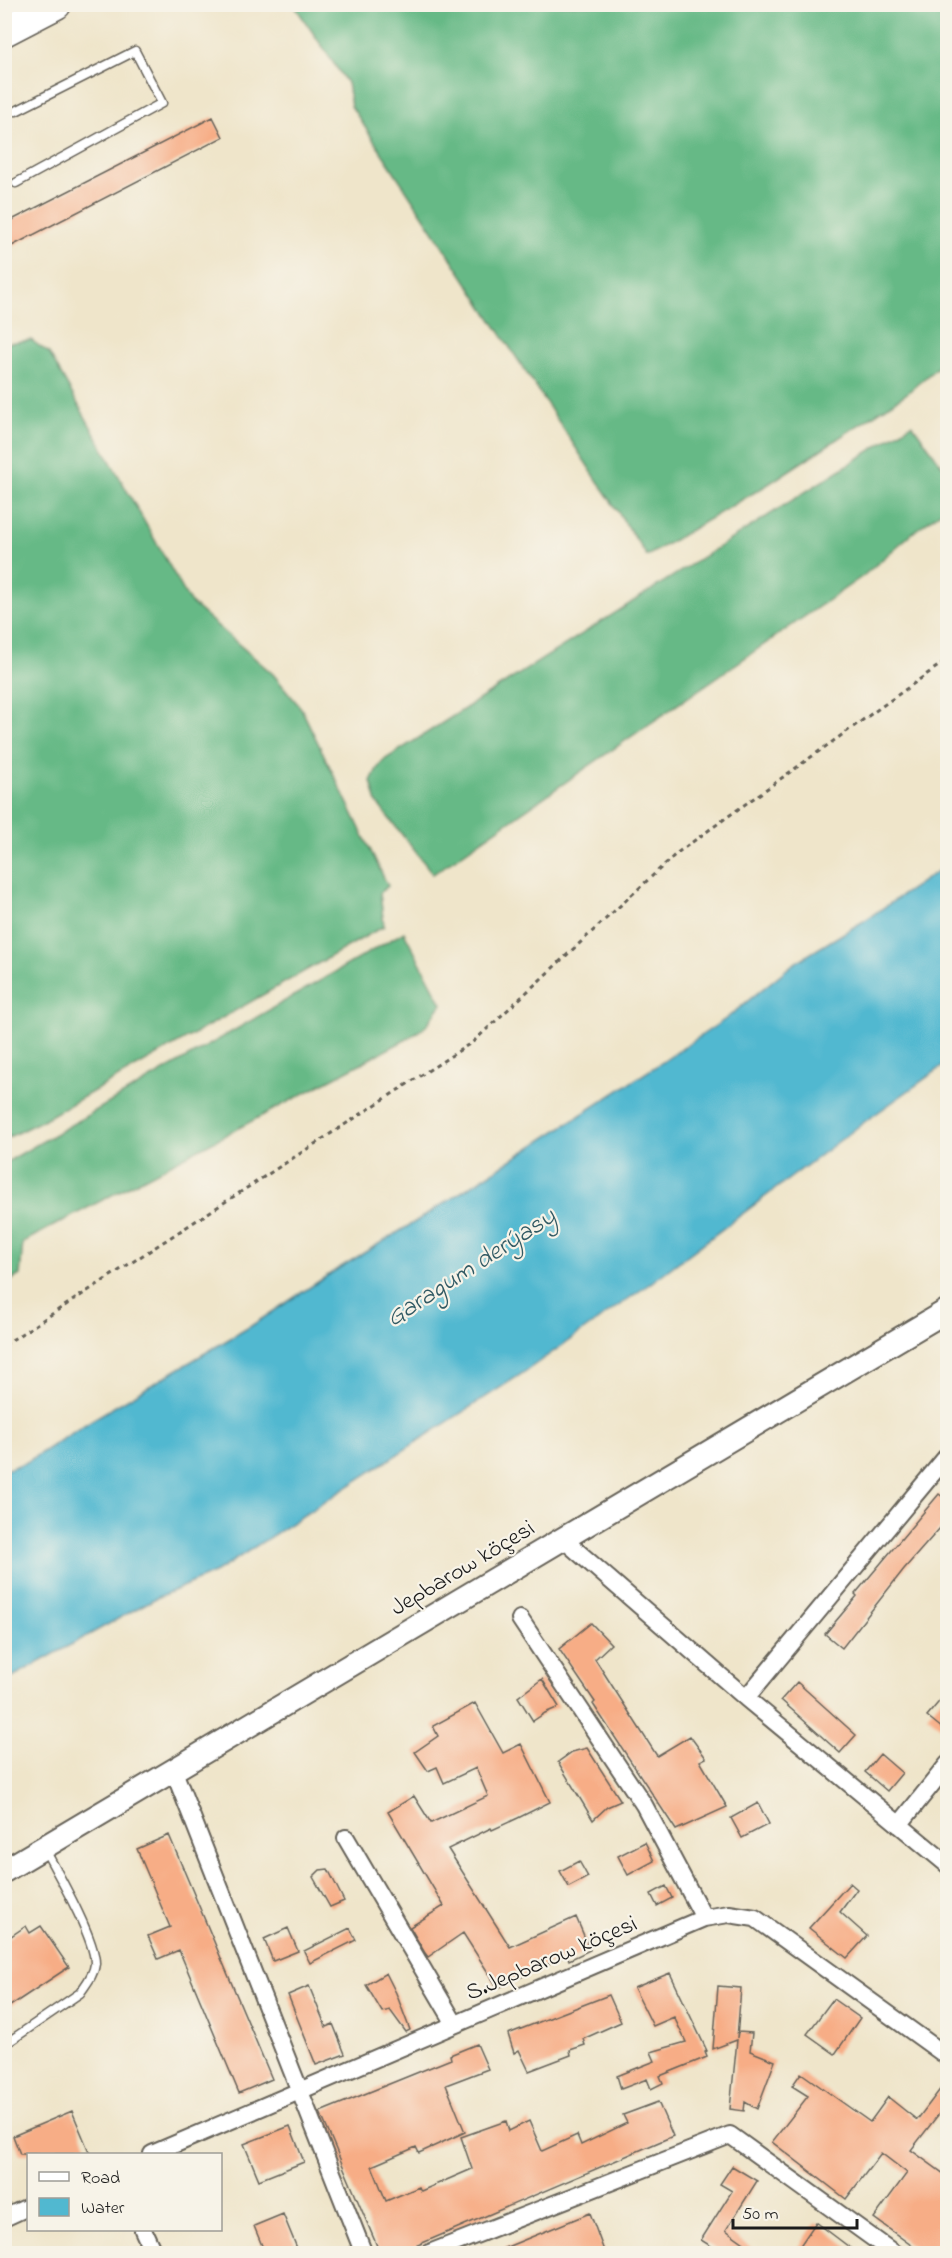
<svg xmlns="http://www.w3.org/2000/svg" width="952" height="2258" font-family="'Indie Flower',sans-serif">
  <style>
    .forest { fill: #66b986; stroke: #416a51; stroke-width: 1.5 }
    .water { fill: #51b8d0; stroke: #366a76; stroke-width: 1.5 }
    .building { fill: #f7ad86 }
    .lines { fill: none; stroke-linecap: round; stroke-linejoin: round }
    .lane-casing { stroke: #666259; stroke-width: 11 }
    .street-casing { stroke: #666259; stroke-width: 20 }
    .secondary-casing { stroke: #666259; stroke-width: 26 }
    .highway-casing { stroke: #666259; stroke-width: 33 }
    .path { stroke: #666259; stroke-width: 3; stroke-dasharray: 4.5 4.5; stroke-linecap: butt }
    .lane { stroke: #fff; stroke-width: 8 }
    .street { stroke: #fff; stroke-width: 16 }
    .secondary { stroke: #fff; stroke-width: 22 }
    .highway { stroke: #fff; stroke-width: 30 }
    .labels { text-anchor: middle; stroke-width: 4.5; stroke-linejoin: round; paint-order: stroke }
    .street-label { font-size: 24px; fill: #1c1c1c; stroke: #f7f3e8 }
    .water-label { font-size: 26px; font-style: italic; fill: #315a64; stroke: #f7f3e8 }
  </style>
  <rect width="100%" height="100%" fill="#f7f3e8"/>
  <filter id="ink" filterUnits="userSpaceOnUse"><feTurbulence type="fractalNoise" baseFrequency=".0167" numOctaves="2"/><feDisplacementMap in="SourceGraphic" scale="12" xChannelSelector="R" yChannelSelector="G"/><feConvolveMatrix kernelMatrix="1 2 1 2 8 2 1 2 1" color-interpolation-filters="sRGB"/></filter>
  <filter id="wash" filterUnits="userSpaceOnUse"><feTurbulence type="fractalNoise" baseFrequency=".008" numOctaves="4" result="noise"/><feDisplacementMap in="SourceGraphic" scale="24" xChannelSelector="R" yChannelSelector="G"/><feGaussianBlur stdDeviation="1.35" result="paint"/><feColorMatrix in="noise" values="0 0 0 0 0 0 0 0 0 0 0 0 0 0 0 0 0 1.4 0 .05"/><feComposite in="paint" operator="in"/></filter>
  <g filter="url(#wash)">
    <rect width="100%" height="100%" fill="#efe5ca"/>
    <!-- forest -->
    <path class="forest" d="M 294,5 L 947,5 L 947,359 L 906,394 L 767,485 L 647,556 L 351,106 L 347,83 Z
      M 31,340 L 49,353 L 190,602 L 273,674 L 301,708 L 388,886 L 380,893 L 384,926 L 43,1120 L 5,1139 L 4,346 L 7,343 Z
      M 912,424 L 947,472 L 947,507 L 916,530 L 863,576 L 433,874 L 377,803 L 371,781 L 377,769 L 384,760 Z
      M 404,932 L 442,1004 L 426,1026 L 409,1038 L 23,1242 L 20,1275 L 5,1284 L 5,1163 Z"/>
    <!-- water -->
    <path class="water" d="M 947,865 L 947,1063 L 863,1123 L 648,1285 L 523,1373 L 216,1572 L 154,1599 L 5,1681 L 5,1470 L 27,1462 L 92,1420 L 251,1326 L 336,1270 L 423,1217 L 658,1065 L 727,1018 L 793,964 L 862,922 Z"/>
    <g id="blocks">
      <!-- building -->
      <path class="building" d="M 213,117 L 223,137 L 4,250 L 4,224 Z
        M 939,1494 L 948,1501 L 948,1519 L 904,1569 L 842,1648 L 825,1634 L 857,1596 L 855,1594 Z
        M 591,1623 L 611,1644 L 595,1659 L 657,1756 L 690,1736 L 706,1758 L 700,1761 L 727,1807 L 676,1830 L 593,1704 L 595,1702 L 559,1649 Z
        M 542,1679 L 559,1707 L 545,1713 L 533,1721 L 518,1697 Z
        M 797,1682 L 856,1735 L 840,1753 L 781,1700 Z
        M 948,1691 L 948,1733 L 927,1716 Z
        M 475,1703 L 503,1753 L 521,1744 L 550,1802 L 518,1818 L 492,1830 L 491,1828 L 448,1849 L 510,1947 L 576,1917 L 590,1950 L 569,1960 L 567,1955 L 498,1988 L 463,1933 L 428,1957 L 425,1953 L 410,1927 L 444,1906 L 388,1812 L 414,1796 L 431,1823 L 488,1796 L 476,1768 L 444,1783 L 437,1767 L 428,1771 L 415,1752 L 438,1736 L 433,1726 Z
        M 587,1748 L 621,1801 L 607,1807 L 593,1820 L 558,1762 L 572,1752 Z
        M 880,1754 L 902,1773 L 887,1791 L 865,1772 Z
        M 758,1803 L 769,1824 L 742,1838 L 731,1818 Z
        M 169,1835 L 272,2079 L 239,2093 L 179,1950 L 158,1959 L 148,1936 L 170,1927 L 137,1849 Z
        M 645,1842 L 654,1861 L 628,1875 L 618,1856 Z
        M 579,1861 L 588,1877 L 569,1887 L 560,1871 Z
        M 328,1869 L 344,1901 L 330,1907 L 313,1877 L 320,1870 Z
        M 850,1883 L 857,1889 L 840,1912 L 867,1936 L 847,1958 L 809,1928 Z
        M 666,1886 L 672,1898 L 657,1906 L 651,1894 Z
        M 26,1926 L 30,1933 L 41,1926 L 69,1967 L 4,2010 L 4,1941 Z
        M 288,1928 L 298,1951 L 273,1961 L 264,1939 Z
        M 350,1928 L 356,1940 L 310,1963 L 304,1951 Z
        M 386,1973 L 396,1993 L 410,2030 L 406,2032 L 390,2010 L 382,2012 L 366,1985 Z
        M 670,1973 L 707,2051 L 705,2052 L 707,2057 L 660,2076 L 663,2083 L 651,2089 L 647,2079 L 621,2089 L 617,2076 L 655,2061 L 651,2052 L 686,2042 L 674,2017 L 653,2026 L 634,1988 Z
        M 309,1986 L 326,2027 L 333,2024 L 345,2054 L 316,2065 L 288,1995 Z
        M 718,1986 L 741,1988 L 737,2038 L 738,2032 L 752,2033 L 750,2051 L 775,2061 L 757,2109 L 745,2102 L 744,2111 L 730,2109 L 737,2040 L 713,2049 Z
        M 609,1995 L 621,2022 L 583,2039 L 585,2045 L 570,2050 L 571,2055 L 529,2071 L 519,2050 L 514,2053 L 508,2034 Z
        M 833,1999 L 860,2018 L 835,2054 L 807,2034 Z
        M 477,2044 L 488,2069 L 446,2085 L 465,2132 L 419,2153 L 416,2147 L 372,2166 L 386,2201 L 419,2187 L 421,2191 L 472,2169 L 461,2137 L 506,2121 L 509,2131 L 529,2121 L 542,2151 L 577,2135 L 581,2145 L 627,2123 L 623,2115 L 658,2102 L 673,2136 L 399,2253 L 380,2253 L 320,2112 L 451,2059 L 450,2055 Z
        M 801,2073 L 870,2122 L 888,2097 L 917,2120 L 948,2079 L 948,2102 L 911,2150 L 948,2177 L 948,2253 L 922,2253 L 874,2218 L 907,2173 L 881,2153 L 846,2199 L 772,2142 L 808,2096 L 792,2086 Z
        M 72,2111 L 90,2154 L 20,2154 L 13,2136 Z
        M 290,2126 L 304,2162 L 259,2180 L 244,2144 Z
        M 732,2166 L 757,2181 L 726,2230 L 758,2253 L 722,2253 L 701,2240 L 732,2191 L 720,2184 Z
        M 590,2213 L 604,2251 L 596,2253 L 492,2253 Z
        M 283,2214 L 299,2253 L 265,2253 L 254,2226 Z
        M 816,2222 L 857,2253 L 795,2253 Z"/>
    </g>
  </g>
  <g filter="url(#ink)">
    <use href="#blocks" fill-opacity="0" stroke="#666259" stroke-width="1.5"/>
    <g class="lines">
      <!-- lane casing -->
      <g class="lane-casing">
        <path id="lane" d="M 16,111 L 135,51 L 162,103 L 16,183
          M 4,2045 L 80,1993 C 86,1984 94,1975 95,1964 C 96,1940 57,1872 44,1848"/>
      </g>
      <!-- street casing -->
      <g class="street-casing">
        <path id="street" d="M 563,1539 L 746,1698 L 948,1455
          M 520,1619 L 644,1805 L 704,1918
          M 746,1698 L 948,1865
          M 173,1769 L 364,2254
          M 899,1825 L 948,1764
          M 346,1838 L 455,2024
          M 152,2154 L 704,1918 L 729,1914 L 755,1918 L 948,2057
          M 4,2218 L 28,2207
          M 143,2230 L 154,2254
          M 427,2254 L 730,2135 L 895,2254"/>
      </g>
      <!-- secondary casing -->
      <g class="secondary-casing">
        <path id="secondary" d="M 4,1871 L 948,1310"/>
      </g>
      <!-- highway casing -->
      <g class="highway-casing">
        <path id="highway" d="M 4,31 L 56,4"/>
      </g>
      <!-- path -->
      <path class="path" d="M 4,1345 L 474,1041 L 677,853 L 948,659"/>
      <!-- lane -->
      <use href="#lane" class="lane"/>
      <!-- street -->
      <use href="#street" class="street"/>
      <!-- secondary -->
      <use href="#secondary" class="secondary"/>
      <!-- highway -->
      <use href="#highway" class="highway"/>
    </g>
  </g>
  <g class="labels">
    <!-- street labels -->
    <g class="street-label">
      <text transform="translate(462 1567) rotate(-31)" y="8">Jepbarow köçesi</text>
      <text transform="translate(551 1957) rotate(-23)" y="8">S.Jepbarow köçesi</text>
    </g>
    <!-- water labels -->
    <g class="water-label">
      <text transform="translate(470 1266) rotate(-33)" y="9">Garagum derýasy</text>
    </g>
  </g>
  <!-- margin -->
  <rect width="952" height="2258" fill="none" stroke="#f7f3e8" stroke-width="24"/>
  <!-- legend -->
  <rect x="27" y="2153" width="195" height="78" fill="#f7f3e8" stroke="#9f9d96" stroke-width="1.5"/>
  <rect x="39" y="2172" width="30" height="9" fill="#ffffff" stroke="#9f9d96" stroke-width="1.5"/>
  <text x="81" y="2183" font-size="18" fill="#1c1c1c">Road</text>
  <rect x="39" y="2198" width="30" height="18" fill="#51b8d0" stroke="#9f9d96" stroke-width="1.5"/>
  <text x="81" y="2213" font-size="18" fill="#1c1c1c">Water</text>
  <!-- scale -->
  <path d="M733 2219v9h124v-9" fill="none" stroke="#1c1c1c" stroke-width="3"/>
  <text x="742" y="2219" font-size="18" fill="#1c1c1c" stroke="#f7f3e8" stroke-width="4.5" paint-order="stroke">50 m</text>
</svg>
